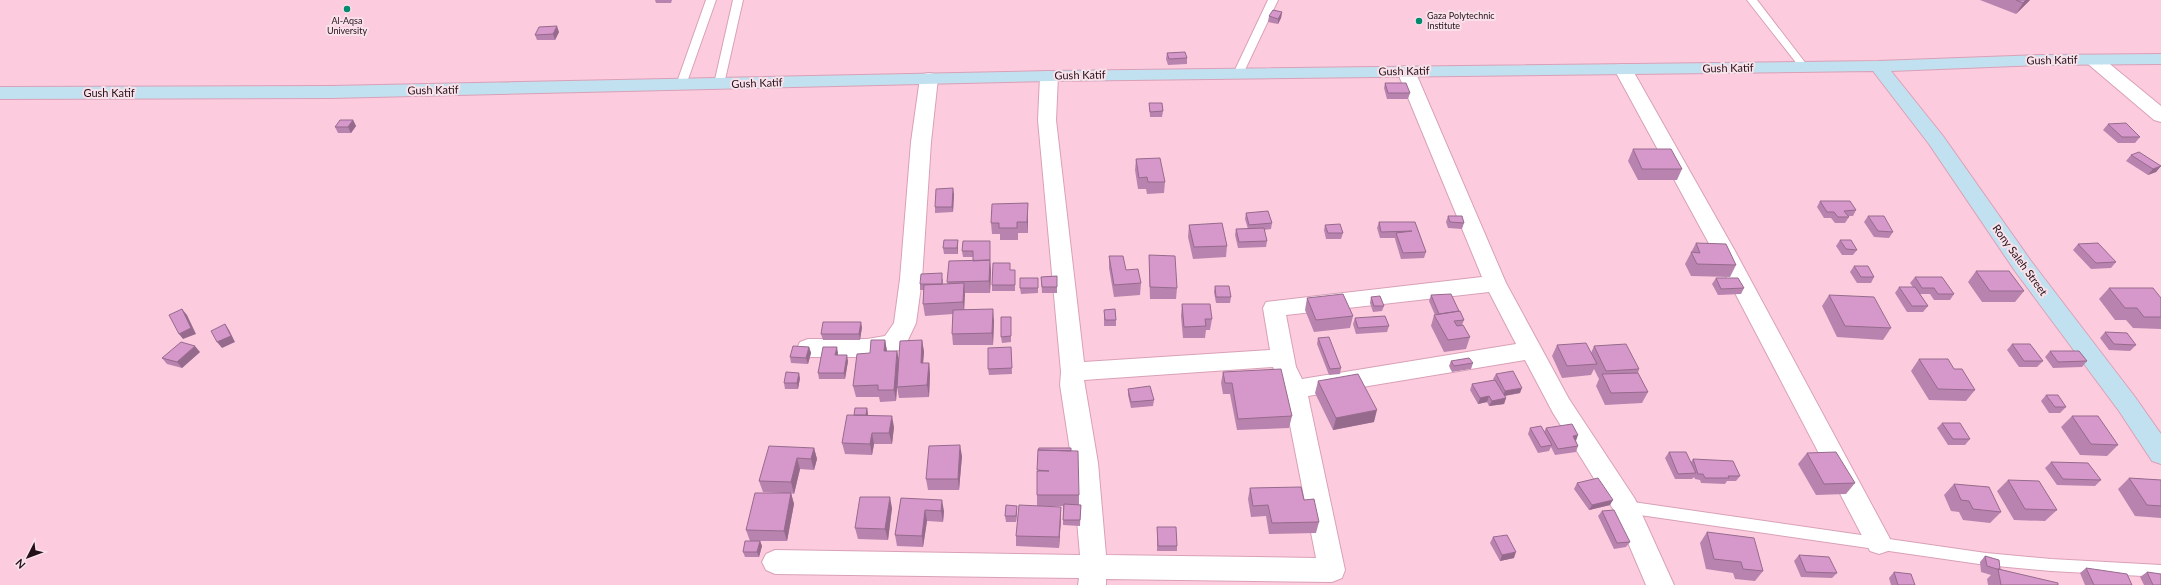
<svg xmlns="http://www.w3.org/2000/svg" width="2161" height="585" font-family="Lato,sans-serif">
  <style>
    .lines { fill: none; stroke-linecap: round; stroke-linejoin: round }
    .lane-casing { stroke: #d9a0b7; stroke-width: 2 }
    .street-casing { stroke: #d9a0b7; stroke-width: 2 }
    .secondary-casing { stroke: #d9a0b7; stroke-width: 2 }
    .lane { fill: #fff; fill-rule: evenodd }
    .street { fill: #fff; fill-rule: evenodd }
    .secondary { fill: #c2e1f0; fill-rule: evenodd }
    .wall { fill: #b883ae }
    .shaded-wall { fill: #966a8d }
    .building { fill: #d698ca; stroke: #966a8d }
    .poi-dot { fill: #008a70; stroke: #f9e1ea; stroke-width: 1.5 }
    .labels { text-anchor: middle; stroke-width: 4; stroke-linejoin: round; paint-order: stroke }
    .far-poi-label { font-size: 9px; fill: #241018; stroke: #f9e1ea; text-anchor: start }
    .street-label { font-size: 11px; fill: #241018; stroke: #f9e1ea }
  </style>
  <rect width="100%" height="100%" fill="#fcccde"/>
  <g class="lines">
    <!-- lane casing -->
    <g class="lane-casing">
      <path id="lane" d="M 706,0 L 716,0 L 686,85 L 681,88 L 677,87 L 676,85 Z
        M 733,0 L 743,0 L 724,84 L 719,87 L 714,84 Z
        M 1268,0 L 1278,0 L 1243,74 L 1238,77 L 1235,76 L 1233,74 Z
        M 1747,0 L 1757,0 L 1807,65 L 1807,69 L 1801,69 Z
        M 1626,501 L 1986,553 L 2051,559 L 2161,565 L 2161,577 L 2051,571 L 1986,565 L 1626,513 L 1621,511 L 1619,507 L 1621,503 Z"/>
    </g>
    <!-- street casing -->
    <g class="street-casing">
      <path id="street" d="M 2094,55 L 2100,56 L 2161,106 L 2161,122 L 2154,120 L 2088,64 L 2085,60 L 2088,56 Z
        M 1623,64 L 1629,65 L 1632,69 L 1735,251 L 1888,535 L 1892,543 L 1888,551 L 1879,554 L 1870,551 L 1713,251 L 1614,69 L 1617,65 Z
        M 1406,66 L 1412,67 L 1415,71 L 1506,283 L 1569,399 L 1635,499 L 1674,585 L 1646,585 L 1615,512 L 1553,413 L 1525,360 L 1308,396 L 1345,570 L 1342,578 L 1332,582 L 1106,579 L 1106,585 L 1078,585 L 1079,578 L 775,574 L 766,570 L 762,562 L 766,554 L 775,550 L 1080,555 L 1072,463 L 1060,385 L 1061,372 L 1038,120 L 1040,76 L 1043,72 L 1049,71 L 1055,72 L 1058,76 L 1056,120 L 1084,362 L 1270,350 L 1263,308 L 1266,302 L 1482,277 L 1397,71 L 1400,67 ZM 1489,292 L 1516,344 L 1302,379 L 1296,367 L 1286,315 ZM 1273,367 L 1283,389 L 1316,558 L 1106,555 L 1098,463 L 1084,380 Z
        M 929,73 L 935,74 L 938,78 L 931,142 L 922,279 L 916,323 L 908,340 L 905,346 L 899,350 L 867,357 L 808,357 L 800,354 L 797,348 L 800,342 L 808,339 L 867,339 L 885,336 L 894,323 L 900,279 L 911,142 L 920,78 L 923,74 Z"/>
    </g>
    <!-- secondary casing -->
    <g class="secondary-casing">
      <path id="secondary" d="M 2161,54 L 2161,64 L 2041,65 L 1891,71 L 1943,136 L 2031,261 L 2135,397 L 2161,434 L 2161,464 L 2152,461 L 2119,411 L 2015,271 L 1929,144 L 1873,71 L 1049,81 L 331,98 L 0,99 L 0,87 L 331,86 L 1049,71 L 1878,61 L 2041,55 Z"/>
    </g>
    <!-- lane -->
    <use href="#lane" class="lane"/>
    <!-- street -->
    <use href="#street" class="street"/>
    <!-- secondary -->
    <use href="#secondary" class="secondary"/>
  </g>
  <!-- wall -->
  <path class="wall" d="M 655,0 L 672,0 L 671,3 L 656,3 Z
    M 1980,0 L 2030,0 L 2016,14 Z
    M 1282,12 L 1281,18 L 1278,24 L 1268,22 L 1269,16 Z
    M 559,32 L 555,40 L 537,40 L 535,35 Z
    M 1167,53 L 1187,58 L 1187,64 L 1168,65 L 1166,59 Z
    M 1385,83 L 1410,93 L 1408,99 L 1387,99 L 1384,88 Z
    M 1149,103 L 1163,111 L 1162,117 L 1150,117 Z
    M 353,120 L 356,126 L 351,133 L 338,133 L 335,127 Z
    M 2108,124 L 2140,137 L 2135,143 L 2118,143 L 2103,130 Z
    M 1633,149 L 1682,169 L 1677,180 L 1638,180 L 1628,161 Z
    M 2131,155 L 2161,166 L 2156,172 L 2148,175 L 2126,161 Z
    M 1136,159 L 1165,182 L 1164,193 L 1147,194 L 1146,189 L 1138,189 L 1135,170 Z
    M 954,194 L 953,212 L 935,213 L 935,207 Z
    M 1820,201 L 1856,210 L 1853,216 L 1848,216 L 1849,217 L 1845,223 L 1835,223 L 1831,218 L 1824,218 L 1817,207 Z
    M 1246,213 L 1272,223 L 1271,229 L 1264,230 L 1267,241 L 1266,247 L 1238,248 L 1235,235 L 1236,229 L 1248,229 L 1245,219 Z
    M 1028,215 L 1028,233 L 1018,233 L 1018,240 L 1000,240 L 1000,234 L 992,234 L 991,223 Z
    M 1448,216 L 1464,223 L 1462,229 L 1448,228 L 1446,222 Z
    M 1868,216 L 1893,232 L 1889,238 L 1874,237 L 1864,222 Z
    M 1379,222 L 1415,222 L 1426,252 L 1424,258 L 1401,259 L 1395,239 L 1395,238 L 1380,238 L 1377,228 Z
    M 1189,225 L 1227,246 L 1226,257 L 1193,259 L 1188,237 Z
    M 1325,225 L 1343,233 L 1341,239 L 1326,239 L 1324,230 Z
    M 958,240 L 958,254 L 944,254 L 943,248 Z
    M 1840,240 L 1857,250 L 1853,255 L 1842,255 L 1836,246 Z
    M 1696,243 L 1736,265 L 1730,277 L 1691,276 L 1685,264 Z
    M 2078,244 L 2116,262 L 2111,268 L 2091,269 L 2073,250 Z
    M 990,246 L 990,260 L 991,272 L 990,293 L 964,293 L 964,309 L 994,321 L 993,345 L 953,345 L 952,334 L 953,314 L 925,316 L 923,304 L 924,290 L 920,290 L 920,284 L 943,279 L 943,284 L 948,284 L 947,282 L 973,260 L 973,257 L 963,257 L 962,251 Z
    M 1149,255 L 1177,288 L 1176,299 L 1150,299 L 1149,267 Z
    M 1109,256 L 1126,270 L 1141,283 L 1140,295 L 1114,297 L 1109,268 Z
    M 1854,266 L 1874,277 L 1871,283 L 1857,283 L 1850,272 Z
    M 1011,270 L 1015,276 L 1015,291 L 992,291 L 992,285 Z
    M 1976,271 L 2024,291 L 2015,302 L 1982,302 L 1968,282 Z
    M 1057,276 L 1057,293 L 1042,293 L 1041,277 Z
    M 1915,277 L 1954,294 L 1950,300 L 1934,300 L 1930,294 L 1920,294 L 1928,306 L 1923,312 L 1907,312 L 1895,293 L 1899,287 L 1913,287 L 1910,283 Z
    M 1038,278 L 1038,293 L 1021,294 L 1020,288 Z
    M 1716,278 L 1744,288 L 1741,294 L 1718,295 L 1712,284 Z
    M 1215,286 L 1231,297 L 1230,303 L 1216,303 L 1214,292 Z
    M 2109,288 L 2161,298 L 2161,329 L 2133,328 L 2126,320 L 2115,320 L 2099,299 Z
    M 1431,295 L 1459,311 L 1464,320 L 1462,325 L 1470,337 L 1466,349 L 1444,352 L 1431,326 L 1434,315 L 1435,315 L 1429,301 Z
    M 1829,295 L 1891,328 L 1883,340 L 1837,337 L 1822,306 Z
    M 1371,297 L 1384,306 L 1382,311 L 1373,312 L 1370,303 Z
    M 1307,298 L 1353,316 L 1350,328 L 1314,332 L 1305,310 Z
    M 1182,304 L 1212,319 L 1210,330 L 1206,330 L 1205,338 L 1183,338 L 1181,316 Z
    M 1104,310 L 1116,320 L 1116,326 L 1104,326 Z
    M 1011,317 L 1011,342 L 1002,343 L 1001,337 Z
    M 1355,318 L 1389,326 L 1387,332 L 1356,334 L 1353,324 Z
    M 862,327 L 860,340 L 823,340 L 821,334 Z
    M 2105,332 L 2136,345 L 2130,351 L 2109,350 L 2100,338 Z
    M 1318,338 L 1341,368 L 1340,374 L 1329,375 L 1317,344 Z
    M 885,340 L 887,351 L 897,351 L 899,360 L 922,340 L 924,352 L 923,363 L 929,363 L 930,374 L 929,397 L 899,398 L 897,387 L 896,401 L 880,402 L 879,397 L 856,397 L 853,386 L 870,353 Z
    M 2012,344 L 2043,361 L 2037,367 L 2019,367 L 2007,350 Z
    M 1557,345 L 1591,353 L 1594,346 L 1639,369 L 1638,373 L 1648,392 L 1642,403 L 1605,405 L 1596,386 L 1599,379 L 1594,369 L 1591,375 L 1562,378 L 1552,356 Z
    M 809,347 L 811,353 L 808,364 L 791,363 L 790,357 Z
    M 1011,347 L 1012,374 L 989,375 L 988,369 Z
    M 2050,351 L 2087,361 L 2082,367 L 2053,368 L 2045,357 Z
    M 200,352 L 182,368 L 167,364 L 162,358 Z
    M 838,353 L 838,355 L 848,361 L 845,379 L 819,379 L 818,373 Z
    M 1919,359 L 1954,369 L 1975,390 L 1966,401 L 1929,400 L 1911,371 Z
    M 1451,361 L 1473,363 L 1471,369 L 1452,372 L 1449,366 Z
    M 1223,372 L 1292,416 L 1289,428 L 1237,430 L 1230,394 L 1223,394 L 1221,383 Z
    M 1496,374 L 1520,393 L 1505,396 L 1506,398 L 1504,404 L 1489,406 L 1487,402 L 1478,404 L 1470,390 L 1472,384 L 1494,380 L 1493,379 Z
    M 800,378 L 798,389 L 785,389 L 784,383 Z
    M 1318,381 L 1374,422 L 1333,430 L 1315,393 Z
    M 1128,389 L 1154,400 L 1153,406 L 1131,408 L 1128,395 Z
    M 2046,395 L 2066,407 L 2060,413 L 2049,413 L 2041,401 Z
    M 867,408 L 868,415 L 894,427 L 892,444 L 874,444 L 872,455 L 845,454 L 842,443 L 854,415 Z
    M 2072,416 L 2118,445 L 2107,456 L 2080,455 L 2061,427 Z
    M 1942,423 L 1970,439 L 1965,445 L 1948,445 L 1937,428 Z
    M 1530,428 L 1544,432 L 1546,428 L 1576,441 L 1578,446 L 1576,452 L 1555,455 L 1551,447 L 1549,451 L 1538,453 L 1528,434 Z
    M 814,448 L 817,459 L 814,470 L 800,469 L 794,494 L 791,493 L 794,504 L 787,541 L 760,541 L 762,546 L 759,557 L 745,557 L 743,552 L 750,541 L 746,530 L 784,493 L 763,492 L 759,481 Z
    M 1038,450 L 1071,451 L 1079,495 L 1079,505 L 1081,505 L 1080,526 L 1063,525 L 1063,506 L 1037,506 L 1037,495 Z
    M 1669,452 L 1691,462 L 1693,459 L 1740,476 L 1736,481 L 1727,481 L 1725,484 L 1701,483 L 1700,480 L 1695,479 L 1694,477 L 1692,479 L 1675,479 L 1665,458 Z
    M 1807,453 L 1855,483 L 1846,494 L 1816,495 L 1798,464 Z
    M 962,456 L 959,490 L 928,490 L 926,479 Z
    M 2051,462 L 2101,480 L 2095,486 L 2057,485 L 2045,468 Z
    M 2129,478 L 2161,480 L 2161,518 L 2135,516 L 2118,489 Z
    M 2008,480 L 2057,510 L 2045,521 L 2014,520 L 1997,491 Z
    M 1577,483 L 1610,505 L 1589,510 L 1574,489 Z
    M 1954,484 L 2001,512 L 1990,523 L 1963,520 L 1959,512 L 1951,511 L 1944,495 Z
    M 1250,488 L 1319,522 L 1316,533 L 1269,534 L 1266,516 L 1251,517 L 1248,499 Z
    M 901,498 L 944,511 L 943,522 L 927,521 L 923,547 L 897,546 L 895,535 Z
    M 1061,507 L 1061,518 L 1059,548 L 1016,546 L 1016,536 Z
    M 892,508 L 888,540 L 858,539 L 855,528 Z
    M 1017,511 L 1016,522 L 1006,522 L 1005,516 Z
    M 1602,511 L 1630,542 L 1626,547 L 1614,549 L 1598,516 Z
    M 1157,527 L 1177,546 L 1177,551 L 1157,551 Z
    M 1707,532 L 1763,571 L 1755,581 L 1735,579 L 1733,573 L 1706,569 L 1700,543 Z
    M 1493,537 L 1514,558 L 1500,561 L 1490,543 Z
    M 1799,555 L 1837,573 L 1832,578 L 1801,577 L 1794,561 Z
    M 1985,556 L 2000,569 L 2058,585 L 1988,585 L 1987,579 L 1991,575 L 1981,572 L 1980,562 Z
    M 2086,568 L 2132,585 L 2085,585 L 2080,573 Z
    M 1894,572 L 1915,585 L 1891,585 L 1889,578 Z
    M 2147,572 L 2161,585 L 2144,585 L 2140,577 Z"/>
  <!-- shaded-wall -->
  <path class="shaded-wall" d="M 2026,0 L 2030,0 L 2016,14 L 2023,3 Z
    M 1282,12 L 1281,18 L 1278,24 L 1278,19 Z
    M 557,26 L 559,32 L 555,40 L 553,34 Z
    M 353,120 L 356,126 L 351,133 L 348,127 Z
    M 2161,166 L 2156,172 L 2148,175 L 2153,169 Z
    M 953,188 L 954,194 L 953,212 L 952,207 Z
    M 1028,203 L 1028,233 L 1027,222 Z
    M 958,240 L 958,254 L 957,248 Z
    M 990,241 L 990,262 L 990,260 L 991,272 L 990,293 L 989,281 Z
    M 964,283 L 965,295 L 964,314 L 963,302 Z
    M 182,309 L 187,315 L 196,334 L 183,339 L 179,334 Z
    M 993,309 L 994,321 L 993,345 L 992,333 Z
    M 861,322 L 862,327 L 860,340 L 859,334 Z
    M 225,324 L 229,330 L 235,342 L 222,348 L 217,342 Z
    M 885,340 L 887,351 L 884,351 Z
    M 922,340 L 924,352 L 922,375 L 921,363 Z
    M 195,346 L 200,352 L 182,368 L 177,362 Z
    M 809,347 L 811,353 L 808,364 L 806,358 Z
    M 837,347 L 838,353 L 836,361 L 835,355 Z
    M 897,351 L 899,362 L 896,401 L 894,390 Z
    M 847,355 L 848,361 L 845,379 L 844,373 Z
    M 929,363 L 930,374 L 929,397 L 927,385 Z
    M 799,373 L 800,378 L 798,389 L 797,383 Z
    M 1522,388 L 1520,393 L 1503,396 L 1505,391 Z
    M 1489,396 L 1487,402 L 1478,404 L 1480,398 Z
    M 1506,398 L 1504,404 L 1489,406 L 1492,401 Z
    M 867,408 L 868,414 L 866,425 L 865,419 Z
    M 1377,410 L 1374,422 L 1333,430 L 1336,418 Z
    M 892,416 L 894,427 L 892,444 L 889,433 Z
    M 872,433 L 874,444 L 872,455 L 870,444 Z
    M 1578,435 L 1576,441 L 1570,442 L 1573,436 Z
    M 960,445 L 962,456 L 959,490 L 958,479 Z
    M 814,448 L 817,459 L 814,470 L 811,459 Z
    M 797,458 L 800,469 L 794,494 L 791,482 Z
    M 791,493 L 794,504 L 787,541 L 784,531 Z
    M 890,497 L 892,508 L 888,540 L 885,529 Z
    M 942,500 L 944,511 L 943,522 L 941,511 Z
    M 1613,500 L 1610,505 L 1589,510 L 1592,505 Z
    M 1017,506 L 1017,511 L 1016,522 L 1016,516 Z
    M 1061,507 L 1061,518 L 1059,548 L 1059,537 Z
    M 925,510 L 927,521 L 923,547 L 922,536 Z
    M 760,541 L 762,546 L 759,557 L 757,552 Z
    M 1516,552 L 1514,558 L 1500,561 L 1502,555 Z"/>
  <!-- building -->
  <path class="building" d="M 2016,0 L 2026,0 L 2023,3 Z
    M 1273,10 L 1282,12 L 1278,19 L 1269,16 Z
    M 557,26 L 553,34 L 535,35 L 539,27 Z
    M 1185,52 L 1187,58 L 1169,59 L 1167,53 Z
    M 1385,83 L 1406,83 L 1410,93 L 1388,93 Z
    M 1149,103 L 1162,103 L 1163,111 L 1150,112 Z
    M 340,120 L 353,120 L 348,127 L 335,127 Z
    M 2126,123 L 2140,137 L 2122,137 L 2108,124 Z
    M 1633,149 L 1671,149 L 1682,169 L 1642,169 Z
    M 2139,152 L 2161,166 L 2153,169 L 2131,155 Z
    M 1160,158 L 1165,182 L 1148,182 L 1147,177 L 1139,178 L 1136,159 Z
    M 953,188 L 952,207 L 935,207 L 936,189 Z
    M 1820,201 L 1850,201 L 1856,210 L 1844,211 L 1849,217 L 1838,217 L 1834,212 L 1827,212 Z
    M 1028,203 L 1027,222 L 1017,222 L 1017,228 L 999,228 L 999,223 L 991,223 L 992,204 Z
    M 1268,211 L 1272,223 L 1249,225 L 1246,213 Z
    M 1448,216 L 1462,216 L 1464,223 L 1450,222 Z
    M 1868,216 L 1884,216 L 1893,232 L 1878,231 Z
    M 1379,222 L 1415,222 L 1426,252 L 1403,253 L 1396,233 L 1412,231 L 1381,232 Z
    M 1222,223 L 1227,246 L 1194,247 L 1189,225 Z
    M 1340,224 L 1343,233 L 1328,233 L 1325,225 Z
    M 1264,228 L 1267,241 L 1239,242 L 1236,229 Z
    M 944,240 L 958,240 L 957,248 L 943,248 Z
    M 1840,240 L 1851,240 L 1857,250 L 1846,249 Z
    M 963,241 L 990,241 L 990,260 L 973,261 L 973,251 L 962,251 Z
    M 1696,243 L 1726,244 L 1736,265 L 1697,264 L 1691,252 L 1700,253 Z
    M 2098,243 L 2116,262 L 2096,263 L 2078,244 Z
    M 1149,255 L 1175,256 L 1177,288 L 1150,287 Z
    M 1109,256 L 1123,256 L 1126,270 L 1138,269 L 1141,283 L 1114,285 Z
    M 990,260 L 989,281 L 947,282 L 949,261 Z
    M 993,263 L 1010,263 L 1010,270 L 1015,270 L 1015,285 L 992,285 Z
    M 1854,266 L 1868,266 L 1874,277 L 1861,277 Z
    M 1976,271 L 2009,271 L 2024,291 L 1990,291 Z
    M 942,273 L 942,284 L 920,284 L 921,274 Z
    M 1057,276 L 1057,287 L 1042,287 L 1041,277 Z
    M 1915,277 L 1942,277 L 1954,294 L 1938,294 L 1934,288 L 1922,288 Z
    M 1020,278 L 1038,278 L 1038,288 L 1020,288 Z
    M 1716,278 L 1738,278 L 1744,288 L 1721,289 Z
    M 964,283 L 963,302 L 923,304 L 924,285 Z
    M 1215,286 L 1229,286 L 1231,297 L 1216,297 Z
    M 1899,287 L 1915,287 L 1928,306 L 1912,306 Z
    M 2109,288 L 2153,288 L 2161,298 L 2161,317 L 2144,317 L 2137,308 L 2125,308 Z
    M 1343,294 L 1353,316 L 1316,320 L 1307,298 Z
    M 1451,294 L 1459,311 L 1439,314 L 1431,295 Z
    M 1829,295 L 1874,297 L 1891,328 L 1845,326 Z
    M 1380,296 L 1384,306 L 1374,306 L 1371,297 Z
    M 1182,304 L 1210,304 L 1212,319 L 1205,319 L 1206,326 L 1184,327 Z
    M 182,309 L 191,328 L 179,334 L 169,315 Z
    M 993,309 L 992,333 L 952,334 L 953,310 Z
    M 1115,309 L 1116,320 L 1105,320 L 1104,310 Z
    M 1460,311 L 1464,320 L 1454,321 L 1457,326 L 1463,325 L 1470,337 L 1448,340 L 1434,315 Z
    M 1385,316 L 1389,326 L 1358,328 L 1355,318 Z
    M 1001,317 L 1011,317 L 1011,336 L 1001,337 Z
    M 823,322 L 861,322 L 859,334 L 821,334 Z
    M 225,324 L 231,336 L 217,342 L 211,331 Z
    M 2105,332 L 2127,333 L 2136,345 L 2114,344 Z
    M 1329,337 L 1341,368 L 1330,369 L 1318,338 Z
    M 871,340 L 885,340 L 884,351 L 897,351 L 894,390 L 878,390 L 878,385 L 853,386 L 857,354 L 870,353 Z
    M 922,340 L 921,363 L 929,363 L 927,385 L 897,387 L 900,341 Z
    M 181,342 L 195,346 L 177,362 L 162,358 Z
    M 1586,343 L 1597,364 L 1567,366 L 1557,345 Z
    M 1626,344 L 1639,369 L 1606,371 L 1594,346 Z
    M 2012,344 L 2030,344 L 2043,361 L 2024,361 Z
    M 793,346 L 809,347 L 806,358 L 790,357 Z
    M 823,347 L 837,347 L 835,355 L 847,355 L 844,373 L 818,373 Z
    M 1011,347 L 1012,368 L 988,369 L 988,348 Z
    M 2050,351 L 2079,351 L 2087,361 L 2058,362 Z
    M 1469,358 L 1473,363 L 1454,366 L 1451,361 Z
    M 1919,359 L 1948,359 L 1954,369 L 1962,369 L 1975,390 L 1938,389 Z
    M 1281,369 L 1292,416 L 1238,419 L 1232,383 L 1225,383 L 1223,372 Z
    M 1513,371 L 1522,388 L 1505,391 L 1496,374 Z
    M 786,372 L 799,373 L 797,383 L 784,383 Z
    M 1638,373 L 1648,392 L 1611,393 L 1602,374 Z
    M 1358,374 L 1377,410 L 1336,418 L 1318,381 Z
    M 1495,380 L 1506,398 L 1492,401 L 1489,396 L 1480,398 L 1472,384 Z
    M 1150,386 L 1154,400 L 1131,402 L 1128,389 Z
    M 2046,395 L 2058,395 L 2066,407 L 2055,407 Z
    M 855,408 L 867,408 L 866,415 L 854,415 Z
    M 847,415 L 892,416 L 889,433 L 872,433 L 870,444 L 842,443 Z
    M 2072,416 L 2098,416 L 2118,445 L 2091,444 Z
    M 1942,423 L 1960,423 L 1970,439 L 1953,439 Z
    M 1572,424 L 1578,435 L 1573,436 L 1578,446 L 1558,449 L 1546,428 Z
    M 1541,426 L 1552,445 L 1541,447 L 1530,428 Z
    M 960,445 L 958,479 L 926,479 L 929,446 Z
    M 769,446 L 814,448 L 811,459 L 797,458 L 791,482 L 759,481 Z
    M 1039,448 L 1071,448 L 1071,451 L 1038,450 Z
    M 1038,450 L 1078,451 L 1079,495 L 1037,495 L 1037,471 L 1049,471 L 1037,470 Z
    M 1669,452 L 1686,452 L 1696,473 L 1678,474 Z
    M 1836,452 L 1855,483 L 1824,484 L 1807,453 Z
    M 1693,459 L 1733,461 L 1740,476 L 1728,476 L 1729,478 L 1705,478 L 1703,474 L 1698,474 Z
    M 2051,462 L 2088,463 L 2101,480 L 2063,479 Z
    M 1598,478 L 1613,500 L 1592,505 L 1577,483 Z
    M 2129,478 L 2161,480 L 2161,506 L 2147,505 Z
    M 2008,480 L 2039,481 L 2057,510 L 2025,509 Z
    M 1954,484 L 1989,487 L 2001,512 L 1973,509 L 1969,501 L 1961,500 Z
    M 1301,487 L 1304,500 L 1314,499 L 1319,522 L 1272,523 L 1268,505 L 1253,506 L 1250,488 Z
    M 755,493 L 791,493 L 784,531 L 746,530 Z
    M 860,497 L 890,497 L 885,529 L 855,528 Z
    M 901,498 L 942,500 L 941,511 L 925,510 L 922,536 L 895,535 Z
    M 1064,504 L 1081,505 L 1080,520 L 1063,520 Z
    M 1006,505 L 1017,506 L 1016,516 L 1005,516 Z
    M 1019,505 L 1061,507 L 1059,537 L 1016,536 Z
    M 1614,510 L 1630,542 L 1617,543 L 1602,511 Z
    M 1157,527 L 1176,527 L 1177,546 L 1158,546 Z
    M 1707,532 L 1754,538 L 1763,571 L 1743,569 L 1741,562 L 1714,559 Z
    M 1507,535 L 1516,552 L 1502,555 L 1493,537 Z
    M 745,541 L 760,541 L 757,552 L 743,552 Z
    M 1799,555 L 1829,557 L 1837,573 L 1806,572 Z
    M 1985,556 L 1999,560 L 2000,569 L 1997,569 L 1987,566 Z
    M 2086,568 L 2127,574 L 2132,585 L 2094,585 Z
    M 1998,569 L 2058,583 L 2058,585 L 2001,585 Z
    M 1894,572 L 1911,574 L 1915,585 L 1898,585 Z
    M 2147,572 L 2161,574 L 2161,585 L 2153,585 Z"/>
  <!-- markers -->
  <g class="poi-dot">
    <circle cx="347" cy="9" r="4"/>
    <circle cx="1419" cy="21" r="4"/>
  </g>
  <g class="labels">
    <!-- far-poi labels -->
    <g class="far-poi-label">
      <text x="1427" y="19">Gaza Polytechnic<tspan x="1427" dy="10">Institute</tspan></text>
      <text x="347" y="24" text-anchor="middle">Al-Aqsa<tspan x="347" dy="10">University</tspan></text>
    </g>
    <!-- street labels -->
    <g class="street-label">
      <text transform="translate(2052 60) rotate(-1)" y="4">Gush Katif</text>
      <text transform="translate(1728 68) rotate(-1)" y="4">Gush Katif</text>
      <text transform="translate(1404 71) rotate(-1)" y="4">Gush Katif</text>
      <text transform="translate(1080 75) rotate(-1)" y="4">Gush Katif</text>
      <text transform="translate(757 83) rotate(-2)" y="4">Gush Katif</text>
      <text transform="translate(433 90) rotate(-1)" y="4">Gush Katif</text>
      <text x="109" y="97">Gush Katif</text>
      <text transform="translate(2020 260) rotate(54)" y="4">Rony Saleh Street</text>
    </g>
  </g>
  <!-- north arrow -->
  <g transform="translate(28 557) rotate(228)" stroke="#f9e1ea" stroke-width="3" paint-order="stroke">
  <path d="M0-3L7 15L0 10L-7 15Z" fill="#241018"/>
  <text y="-6" font-size="11" font-weight="bold" text-anchor="middle" fill="#241018">N</text>
  </g>
</svg>
